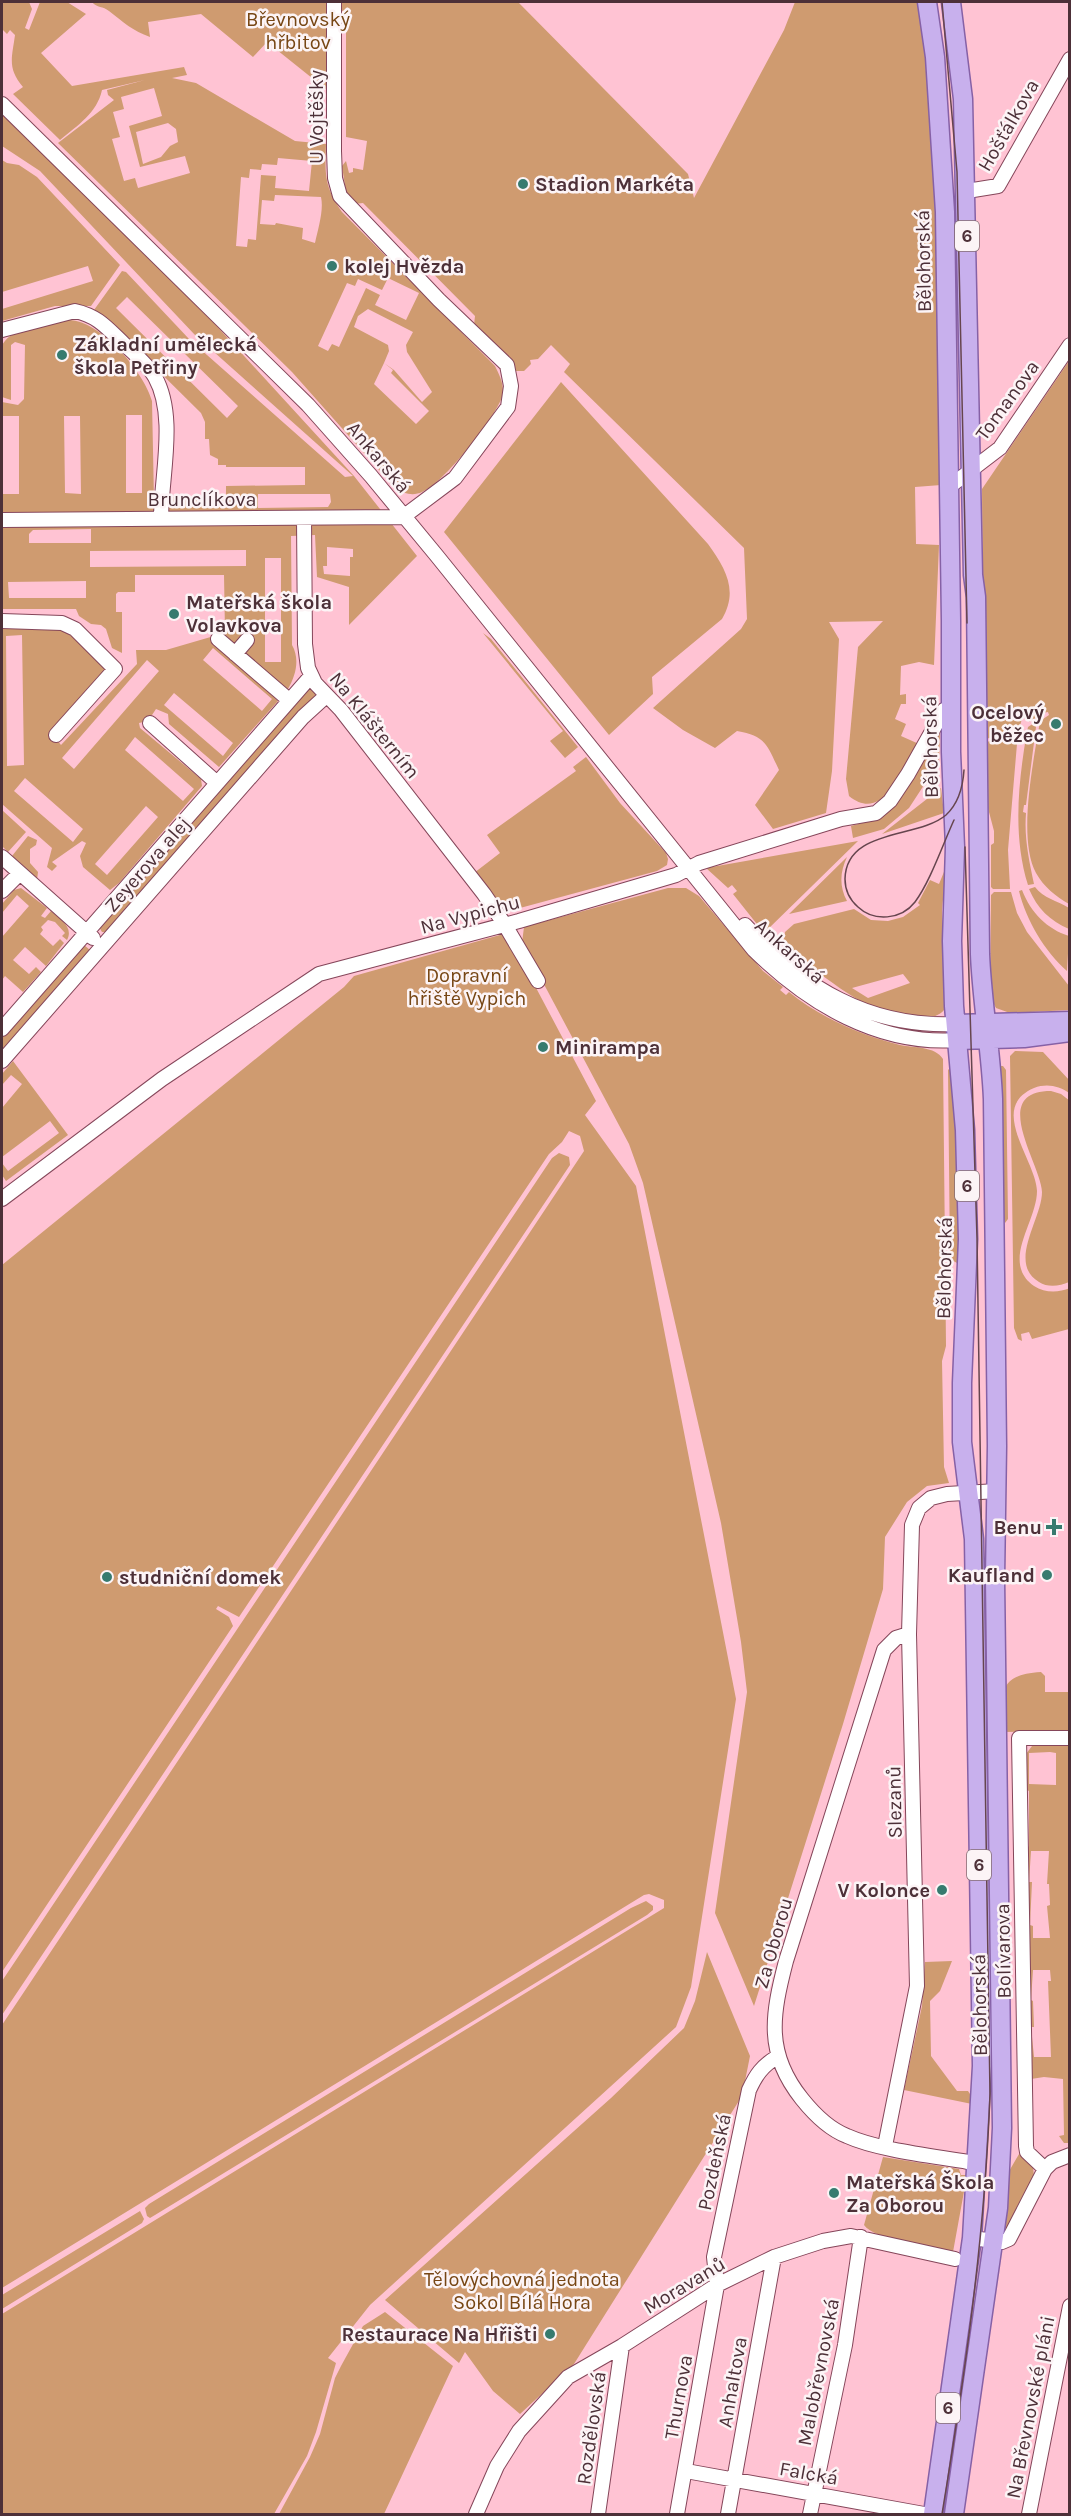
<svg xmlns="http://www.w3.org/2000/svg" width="1071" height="2516" font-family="Karla,sans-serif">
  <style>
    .green { fill: #cf9b70; fill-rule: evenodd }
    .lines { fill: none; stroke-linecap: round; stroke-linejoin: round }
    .minor-casing { stroke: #85465a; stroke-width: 16 }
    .major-casing { stroke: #8661a6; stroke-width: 21 }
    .minor { stroke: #fff; stroke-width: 14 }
    .major { stroke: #c8b0ed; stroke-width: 18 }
    .tram { stroke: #66454e; stroke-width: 1.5 }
    .poi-dot { fill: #377b6f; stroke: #fcf4f6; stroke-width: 2 }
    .labels { text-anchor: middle; stroke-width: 5; stroke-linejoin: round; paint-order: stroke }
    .shield { fill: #fcf4f6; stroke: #826b71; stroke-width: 1.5 }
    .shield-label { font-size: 18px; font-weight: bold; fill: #4d3038 }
    .park-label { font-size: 20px; fill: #774614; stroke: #fcf4f6 }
    .street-label { font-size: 20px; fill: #4d3038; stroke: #fcf4f6 }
    .poi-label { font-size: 20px; font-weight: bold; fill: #4d3038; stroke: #fcf4f6; text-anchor: start }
  </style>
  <rect width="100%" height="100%" fill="#ffc3d3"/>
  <!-- green -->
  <path class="green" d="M 2,2 L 29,2 L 32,9 L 25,28 L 29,30 L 40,2 L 67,2 L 86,14 L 41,53 L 72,86 L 184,67 L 187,75 L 172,78 L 196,83 L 295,141 L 326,144 C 325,175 324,186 342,212 L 495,366 C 500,376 505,386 502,397 C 495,418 443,484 422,492 C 414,496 404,494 396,489 L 292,372 L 58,143 L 114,100 L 108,95 L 107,90 L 145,80 L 102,90 C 97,113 78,125 60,140 L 13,94 L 23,87 C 7,68 12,58 15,35 L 10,30 L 7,34 L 2,29 ZM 154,88 L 162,116 L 129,126 L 140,167 L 185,156 L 190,173 L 138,188 L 135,178 L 124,181 L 112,139 L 120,137 L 113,112 L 124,109 L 121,97 ZM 168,123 L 176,129 L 178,142 L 170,146 L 161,157 L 143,164 L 136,132 ZM 278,158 L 312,161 L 309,191 L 275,188 L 276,176 L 261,175 L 256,240 L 248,239 L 247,247 L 236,246 L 241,177 L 249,178 L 250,169 L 261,170 L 262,164 L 277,165 ZM 275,195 L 321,197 C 324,210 318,229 315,243 L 302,239 L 303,228 L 276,223 L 275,225 L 260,224 L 262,200 L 274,201 ZM 388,278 L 419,293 L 406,320 L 375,305 L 380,295 L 366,288 L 339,347 L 332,344 L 328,351 L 318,346 L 347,283 L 355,286 L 358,279 L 382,290 ZM 368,309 L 413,332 L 406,345 L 407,352 L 432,392 L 422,402 L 394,370 L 384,363 L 389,351 L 388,345 L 354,327 L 358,316 ZM 384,363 L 393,370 L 391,373 L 429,411 L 416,424 L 374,384 Z
    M 92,2 L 328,2 L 327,90 L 267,42 L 253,57 L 201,14 L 148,22 L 150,37 C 133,31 123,22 109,11 C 103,6 97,8 92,2 Z
    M 341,2 L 518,2 L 688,174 L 694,198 L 784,30 L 795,2 L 919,2 L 931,110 L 937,233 L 941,485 L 915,487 L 916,544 L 939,545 L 934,665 L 919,662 L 901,666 L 900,695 L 906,694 L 906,704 L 901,704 L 895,719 L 906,724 L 901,736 L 919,744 C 904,769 883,824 849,796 L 846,779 L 858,647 L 883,621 L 829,622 L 839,639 L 832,771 L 826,813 L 773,829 L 755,805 L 779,770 C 767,745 766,736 737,731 L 715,748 L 683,730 L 653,708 L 741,629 L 747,619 L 744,548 L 564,372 L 570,364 L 551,345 L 538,359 L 530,360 L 531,364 L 524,371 L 516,371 L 509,359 L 474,325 L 475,316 L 363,203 L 354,204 L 346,192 L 342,166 L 346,161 L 349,173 L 353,172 L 353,168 L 363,170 L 367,141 L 346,137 L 346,26 L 350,19 L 347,10 L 342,11 Z
    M 2,113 L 202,310 L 354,476 L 417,556 L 349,625 L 349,587 L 317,577 L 315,535 L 291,536 L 292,645 C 300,659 296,675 288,689 L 283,690 L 236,646 L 218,635 L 225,632 L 224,575 L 135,575 L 135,592 L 118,592 L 116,594 L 116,612 L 122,612 L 122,653 L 112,648 L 106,629 L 101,625 L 91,624 L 79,616 L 76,609 L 2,609 L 2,402 L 18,405 L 24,399 L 25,345 L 15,342 L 11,345 L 11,400 L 2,397 C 2,385 0,356 2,346 C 7,334 21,331 33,328 C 44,325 56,320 69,320 C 101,321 144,372 152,401 L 154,500 L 172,497 L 226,496 L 226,486 L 305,485 L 305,467 L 226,467 L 226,465 L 218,465 L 218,459 L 210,455 L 209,439 L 205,439 L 205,422 L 201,413 L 107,320 L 94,310 L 122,271 L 126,272 L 190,340 L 345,477 L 353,476 L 195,335 L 40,171 L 2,146 ZM 127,297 L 238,406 L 227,418 L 116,308 ZM 126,415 L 142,415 L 142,493 L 126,493 ZM 3,416 L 19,416 L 19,494 L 3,494 ZM 64,416 L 80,416 L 81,494 L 65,493 ZM 258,494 L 330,494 L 331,502 L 328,507 L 258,508 ZM 91,529 L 91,543 L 29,543 L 29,534 L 33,530 ZM 327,547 L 353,549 L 353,557 L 350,557 L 350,576 L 324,574 L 323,566 L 327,566 ZM 246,550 L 246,566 L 90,567 L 90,551 ZM 265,558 L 281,558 L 281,662 L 265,662 ZM 86,581 L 86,598 L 9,598 L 8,582 Z
    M 2,160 L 7,163 L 19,165 L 37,177 L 120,265 L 91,306 L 55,306 L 2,321 L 2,309 L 93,281 L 88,266 L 2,292 Z
    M 1069,361 L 1069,904 C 1055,896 1044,887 1036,873 C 1017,838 1034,759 1040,721 L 1049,715 L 1048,712 L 1043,713 L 1043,708 L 1040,707 L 1037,717 L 1029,722 L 1031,712 L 1024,711 L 1020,726 L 984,740 L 982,489 Z
    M 561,382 L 708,544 C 725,568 739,590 722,619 L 652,677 L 653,694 L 609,735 L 444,532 Z
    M 2,625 L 68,630 L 104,664 L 107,671 L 99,680 L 97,678 L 50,731 L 61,745 L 137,664 L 136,650 L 166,650 L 214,636 L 278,701 L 219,767 L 169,724 L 168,714 L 156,709 L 148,721 L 139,723 L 140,728 L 201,779 L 202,786 L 119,883 L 110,890 L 83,867 L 80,856 L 86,843 L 82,841 L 52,862 L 57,866 L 52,871 L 47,867 L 52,848 L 2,804 ZM 22,635 L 24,765 L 7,766 L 6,636 ZM 213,648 L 272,699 L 262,711 L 203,660 ZM 147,660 L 159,671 L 74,769 L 62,758 ZM 174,693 L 233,743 L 223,756 L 164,705 ZM 135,737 L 194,789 L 183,801 L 125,750 ZM 25,778 L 83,829 L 73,842 L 14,791 ZM 146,806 L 158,817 L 107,875 L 95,864 Z
    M 483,633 L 491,639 L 578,747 L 565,758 L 550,741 L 563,731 Z
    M 307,688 L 312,689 L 316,693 L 315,696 L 108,932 L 102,932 L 99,927 Z
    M 1034,723 L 1036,727 L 1026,805 L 1024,805 L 1023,812 L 1026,813 C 1024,838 1029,860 1034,884 L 1028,885 C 1013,837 1018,786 1026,737 L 1028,727 Z
    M 1018,732 L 1008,850 L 1010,889 L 993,889 L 991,887 L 991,845 L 994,843 L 994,831 L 984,793 L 987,742 Z
    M 940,733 L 939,762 L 909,808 L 884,829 L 853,838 L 851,826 L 873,820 Z
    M 586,757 L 620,803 L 666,853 L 668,859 L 667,865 L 657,871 L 520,908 L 501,905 L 474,873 L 500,853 L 487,835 L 576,771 L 573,767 Z
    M 941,788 L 944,813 L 882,834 Z
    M 2,810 L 26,832 L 8,852 L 2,846 Z
    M 28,836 L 37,840 L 36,845 L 30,849 L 30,863 L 38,872 L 37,880 L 12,856 Z
    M 858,841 L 764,933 L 733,894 L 737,891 L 732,885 L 728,888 L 706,868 Z
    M 847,857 C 840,872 839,886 847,901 L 789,914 Z
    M 946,867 L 942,910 L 945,1002 L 944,1010 C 930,1027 887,1013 869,1005 C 850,997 831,981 814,970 L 815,968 L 811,965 L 809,967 L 791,955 L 787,944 L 783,944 L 785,932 L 794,924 L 854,909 L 871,920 L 888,921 L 903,917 L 920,905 L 918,903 L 930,880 L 939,884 ZM 903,974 L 910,983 L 868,998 L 852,988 Z
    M 1035,887 C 1043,898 1058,901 1069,908 L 1069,929 C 1050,921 1037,908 1029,889 Z
    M 21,888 L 47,908 L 41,916 L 45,918 L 51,911 C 60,919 74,927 67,940 L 62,936 L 65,933 L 55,922 L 48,920 L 41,927 L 43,930 L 40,934 L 53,946 L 60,939 L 64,943 L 46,966 L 25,947 L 13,960 L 29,974 L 36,967 L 41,972 L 23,992 L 5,976 L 2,980 L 2,937 L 29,906 L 17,895 L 2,913 L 2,904 L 14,890 Z
    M 668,888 L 686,888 L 699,896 L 763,971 L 783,987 L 780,990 L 786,995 L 789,992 C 819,1017 863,1036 900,1045 C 914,1048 935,1046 943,1059 L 946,1346 L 942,1361 L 944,1467 L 949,1483 L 927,1486 L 907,1502 L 885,1537 L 883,1589 L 843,1724 L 754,2006 L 715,1913 L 747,1692 L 741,1642 L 721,1523 L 643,1183 L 629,1144 L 522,943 L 524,927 Z
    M 1022,890 C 1031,913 1047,929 1069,936 L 1067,971 C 1045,952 1026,920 1019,891 Z
    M 994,892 L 1011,892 L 1017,913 L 1027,932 L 1069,986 L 1069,1010 L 1010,1013 L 996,1008 L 990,997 L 991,895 Z
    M 507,933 L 596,1101 L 585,1115 L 636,1186 L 736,1699 L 691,1987 L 676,2027 L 370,2305 L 328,2358 L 336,2363 L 316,2432 L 307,2456 L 274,2514 L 2,2514 L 2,2314 L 664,1908 L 664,1900 L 649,1894 L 644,1895 L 2,2288 L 2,2025 L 584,1151 L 580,1136 L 569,1131 L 562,1142 L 549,1154 L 239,1617 L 218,1606 L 216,1609 L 229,1617 L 233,1626 L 2,1972 L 2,1265 L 344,987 L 354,976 Z
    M 84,945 L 90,950 L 2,1055 L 2,1037 Z
    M 1015,1051 L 1043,1052 L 1070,1081 L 1069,1093 C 1059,1086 1047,1083 1034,1088 C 987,1108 1036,1160 1037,1191 C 1037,1222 1000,1262 1034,1286 C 1045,1293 1058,1293 1070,1288 L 1069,1329 L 1032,1339 L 1029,1332 L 1021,1334 L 1022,1341 L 1018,1339 L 1014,1328 L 1010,1056 Z
    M 13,1061 L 68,1135 L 6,1181 L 2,1175 L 2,1163 L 8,1171 L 59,1133 L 50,1121 L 2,1157 L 2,1108 L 22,1084 L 11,1075 L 2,1085 L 2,1074 Z
    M 997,1066 L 1003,1066 L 1006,1070 L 1008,1219 L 1005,1223 L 1001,1203 Z
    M 950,1068 L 955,1068 L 963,1229 L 957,1263 L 950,1259 L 948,1070 Z
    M 1051,1091 L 1061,1094 L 1070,1101 L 1069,1282 C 1060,1286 1048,1288 1039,1282 C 1007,1263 1042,1219 1042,1192 C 1041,1164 988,1091 1051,1091 Z
    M 559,1153 L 569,1157 L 570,1165 L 2,2015 L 2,1981 L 552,1158 Z
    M 1041,1672 L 1045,1676 L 1045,1692 L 1069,1692 L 1069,1731 L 1002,1732 C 1003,1695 995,1675 1041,1672 Z
    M 1069,1744 L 1069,2143 L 1064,2143 L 1059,2136 L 1064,2135 L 1063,2079 L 1044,2077 L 1031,2079 L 1028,1847 L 1029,1846 L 1029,1791 L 1027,1790 L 1026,1754 L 1032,1746 ZM 1050,1752 L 1056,1753 L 1056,1785 L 1029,1784 L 1029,1753 ZM 1031,1851 L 1049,1851 L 1047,1884 L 1049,1884 L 1050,1905 L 1047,1906 L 1050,1938 L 1033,1938 L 1033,1926 L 1030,1925 L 1032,1882 L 1029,1882 ZM 1033,1970 L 1050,1970 L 1051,1981 L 1048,1981 L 1051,2057 L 1034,2057 L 1031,2027 L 1034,2027 L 1033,2001 L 1031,2000 Z
    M 646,1901 L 653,1906 L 653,1910 L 647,1915 L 155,2215 L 150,2218 L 147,2216 L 145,2208 L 149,2204 L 631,1908 Z
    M 707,1952 L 750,2056 L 742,2096 L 574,2364 L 520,2414 L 493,2391 L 465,2352 L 459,2363 L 385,2300 L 611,2098 L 684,2028 L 695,2001 Z
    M 952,1961 L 940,1991 L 930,2001 L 931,2056 L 957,2091 L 968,2091 L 972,2097 L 972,2104 L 904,2090 L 922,2006 L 925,1962 Z
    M 1022,2149 L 1033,2167 L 1034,2176 L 1007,2232 L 1004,2232 L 1008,2173 Z
    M 883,2157 L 959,2169 L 961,2175 L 967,2175 L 953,2252 C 934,2248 874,2240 864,2225 Z
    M 140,2211 L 144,2219 L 142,2223 L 2,2309 L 2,2295 Z
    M 385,2312 L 453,2366 L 384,2514 L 279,2514 L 310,2457 L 320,2434 L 335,2378 L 341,2366 L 363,2326 Z"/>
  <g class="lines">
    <!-- minor casing -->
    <g class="minor-casing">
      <path id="minor" d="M 334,2 L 334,151 L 335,178 L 340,196 L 439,300 L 507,365 L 511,386 L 508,407 L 455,478 L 403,517
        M 2,104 L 308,405 L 371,476 L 437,556 L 754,950 C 809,1004 879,1046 958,1040
        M 967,191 L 998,186 L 1070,59
        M 2,330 L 75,311 C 98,316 107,328 124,344 C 135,354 148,365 155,377 C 177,416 161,476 161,519
        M 949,487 L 1000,448 L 1070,345
        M 304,518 L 305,644 L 308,668 L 315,683 L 341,710 L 484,894 L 505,925 L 538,981
        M 2,520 L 403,517
        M 2,621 L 62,623 L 75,629 L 115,669 L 56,735
        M 218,639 L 289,700
        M 235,654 L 247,640
        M 150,723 L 217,783
        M 2,857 L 93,938
        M 2,891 L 20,873
        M 745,925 C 803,988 869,1028 956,1024
        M 2,1029 L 311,676
        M 2,1061 L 303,717 L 326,696
        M 2,1199 L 162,1079 L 319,974 L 519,921 L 676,875 L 699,863 L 841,819 L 876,813 L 890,801 L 908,774 L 944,710 L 951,710
        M 909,1634 L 896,1638 L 884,1650 L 786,1961 C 772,2015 765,2053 802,2099 C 814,2114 829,2129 847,2136 C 878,2150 933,2156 968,2162
        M 885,2146 L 917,1986 L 909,1634 L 912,1525 L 919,1508 L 931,1498 L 947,1494 L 997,1491
        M 1045,2169 L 1027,2152 L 1026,2146 L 1019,1738 L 1070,1738
        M 972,2238 L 1002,2242 L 1009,2239 L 1045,2169 L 1052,2162 L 1070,2155
        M 686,2471 L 924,2514
        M 476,2514 L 497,2466 L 519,2431 L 568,2377 L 622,2346 L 717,2285 L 774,2257 L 823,2241 L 851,2236 L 955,2259
        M 598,2514 L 622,2346
        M 677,2514 L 717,2285 L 714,2257 L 749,2090 C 756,2075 762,2066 777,2057
        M 728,2514 L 774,2257
        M 810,2514 L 845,2345 L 861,2237
        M 1029,2514 L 1070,2306"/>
    </g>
    <!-- major casing -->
    <g class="major-casing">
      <path id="major" d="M 927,2 L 935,57 L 945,212 L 951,621 L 951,752 L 955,847 L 952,941 L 954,1006 L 965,1130 L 968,1239 L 962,1383 L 962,1442 L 974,1539 L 982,2066 L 972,2238 L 933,2514
        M 951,2 L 963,99 L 973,575 L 976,597 L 980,954 C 982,1003 991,1050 993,1099 L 997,1446 L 995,1579 L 1002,2128 L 998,2208 L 954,2514
        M 956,1024 L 1070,1021
        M 958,1040 L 1024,1038 L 1070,1032"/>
    </g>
    <!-- minor -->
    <use href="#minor" class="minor"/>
    <!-- major -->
    <use href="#major" class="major"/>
    <!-- tram -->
    <path class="tram" d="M 942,2 L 957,172 L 967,623
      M 954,820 C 943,844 930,882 915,902 C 901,920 874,922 858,907 C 850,900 845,890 845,879 C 846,828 918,839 946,815 C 959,803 963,786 964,770
      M 942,2514 C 965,2375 985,2235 990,2094 L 977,1238 L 965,847"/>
  </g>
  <!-- markers -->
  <g class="poi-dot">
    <circle cx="523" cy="184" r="6"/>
    <circle cx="332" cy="266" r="6"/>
    <circle cx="62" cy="355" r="6"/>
    <circle cx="174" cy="614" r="6"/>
    <circle cx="1056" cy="724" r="6"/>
    <circle cx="543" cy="1047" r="6"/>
    <path d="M1051 1518h6v6h6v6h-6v6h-6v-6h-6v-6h6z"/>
    <circle cx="1047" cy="1575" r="6"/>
    <circle cx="107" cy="1577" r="6"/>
    <circle cx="942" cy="1890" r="6"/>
    <circle cx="834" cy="2193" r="6"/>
    <circle cx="550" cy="2334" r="6"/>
  </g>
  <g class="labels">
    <!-- shield labels -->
    <g class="shield">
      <rect x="955" y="221" width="24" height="30" rx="4.5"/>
      <rect x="955" y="1171" width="24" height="30" rx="4.5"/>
      <rect x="967" y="1850" width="24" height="30" rx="4.5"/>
      <rect x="936" y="2393" width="24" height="30" rx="4.5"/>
    </g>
    <g class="shield-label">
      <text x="967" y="242">6</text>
      <text x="967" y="1192">6</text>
      <text x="979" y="1871">6</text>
      <text x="948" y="2414">6</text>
    </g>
    <!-- park labels -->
    <g class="park-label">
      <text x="298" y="26">Břevnovský<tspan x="298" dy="23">hřbitov</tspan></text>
      <text x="467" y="982">Dopravní<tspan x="467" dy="23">hřiště Vypich</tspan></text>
      <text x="522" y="2286">Tělovýchovná jednota<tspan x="522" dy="23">Sokol Bílá Hora</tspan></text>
    </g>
    <!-- street labels -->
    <g class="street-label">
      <text transform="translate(316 117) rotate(-90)" y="7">U Vojtěšky</text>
      <text transform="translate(1008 125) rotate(-60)" y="7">Hošťálkova</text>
      <text transform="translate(923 261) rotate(-91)" y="7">Bělohorská</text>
      <text transform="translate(1007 400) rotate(-54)" y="7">Tomanova</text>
      <text transform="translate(379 457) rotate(50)" y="7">Ankarská</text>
      <text x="202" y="506">Brunclíkova</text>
      <text transform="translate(375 725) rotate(51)" y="7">Na Klášterním</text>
      <text transform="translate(930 747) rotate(-91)" y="7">Bělohorská</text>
      <text transform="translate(147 864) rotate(-49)" y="7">Zeyerova alej</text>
      <text transform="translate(470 914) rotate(-15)" y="7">Na Vypichu</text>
      <text transform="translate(790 951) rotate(42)" y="7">Ankarská</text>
      <text transform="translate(944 1268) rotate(-89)" y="7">Bělohorská</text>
      <text transform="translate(894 1802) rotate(-91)" y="7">Slezanů</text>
      <text transform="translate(773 1943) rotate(-74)" y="7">Za Oborou</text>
      <text transform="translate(1003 1951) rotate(-91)" y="7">Bolívarova</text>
      <text transform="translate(979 2005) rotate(-91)" y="7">Bělohorská</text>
      <text transform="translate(714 2162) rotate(-78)" y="7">Pozdeňská</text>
      <text transform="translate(684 2285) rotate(-31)" y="7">Moravanů</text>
      <text transform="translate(818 2372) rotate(-79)" y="7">Malobřevnovská</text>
      <text transform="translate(732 2382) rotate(-80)" y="7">Anhaltova</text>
      <text transform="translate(678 2397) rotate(-80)" y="7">Thurnova</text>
      <text transform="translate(1030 2407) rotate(-79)" y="7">Na Břevnovské pláni</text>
      <text transform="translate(591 2428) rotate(-82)" y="7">Rozdělovská</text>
      <text transform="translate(809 2473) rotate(10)" y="7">Falcká</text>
    </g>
    <!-- poi labels -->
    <g class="poi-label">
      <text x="535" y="191">Stadion Markéta</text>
      <text x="344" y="273">kolej Hvězda</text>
      <text x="74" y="351">Základní umělecká<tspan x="74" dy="23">škola Petřiny</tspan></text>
      <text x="186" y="609">Mateřská škola<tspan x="186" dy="23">Volavkova</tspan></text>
      <text x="1044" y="719" text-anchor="end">Ocelový<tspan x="1044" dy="23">běžec</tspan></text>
      <text x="555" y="1054">Minirampa</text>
      <text x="1042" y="1534" text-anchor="end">Benu</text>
      <text x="1035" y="1582" text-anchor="end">Kaufland</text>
      <text x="119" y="1584">studniční domek</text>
      <text x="930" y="1897" text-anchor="end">V Kolonce</text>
      <text x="846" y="2189">Mateřská Škola<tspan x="846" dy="23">Za Oborou</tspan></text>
      <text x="538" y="2341" text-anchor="end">Restaurace Na Hřišti</text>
    </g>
  </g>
  <!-- border -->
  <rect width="1071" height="2516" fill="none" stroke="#4d3038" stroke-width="6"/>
</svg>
